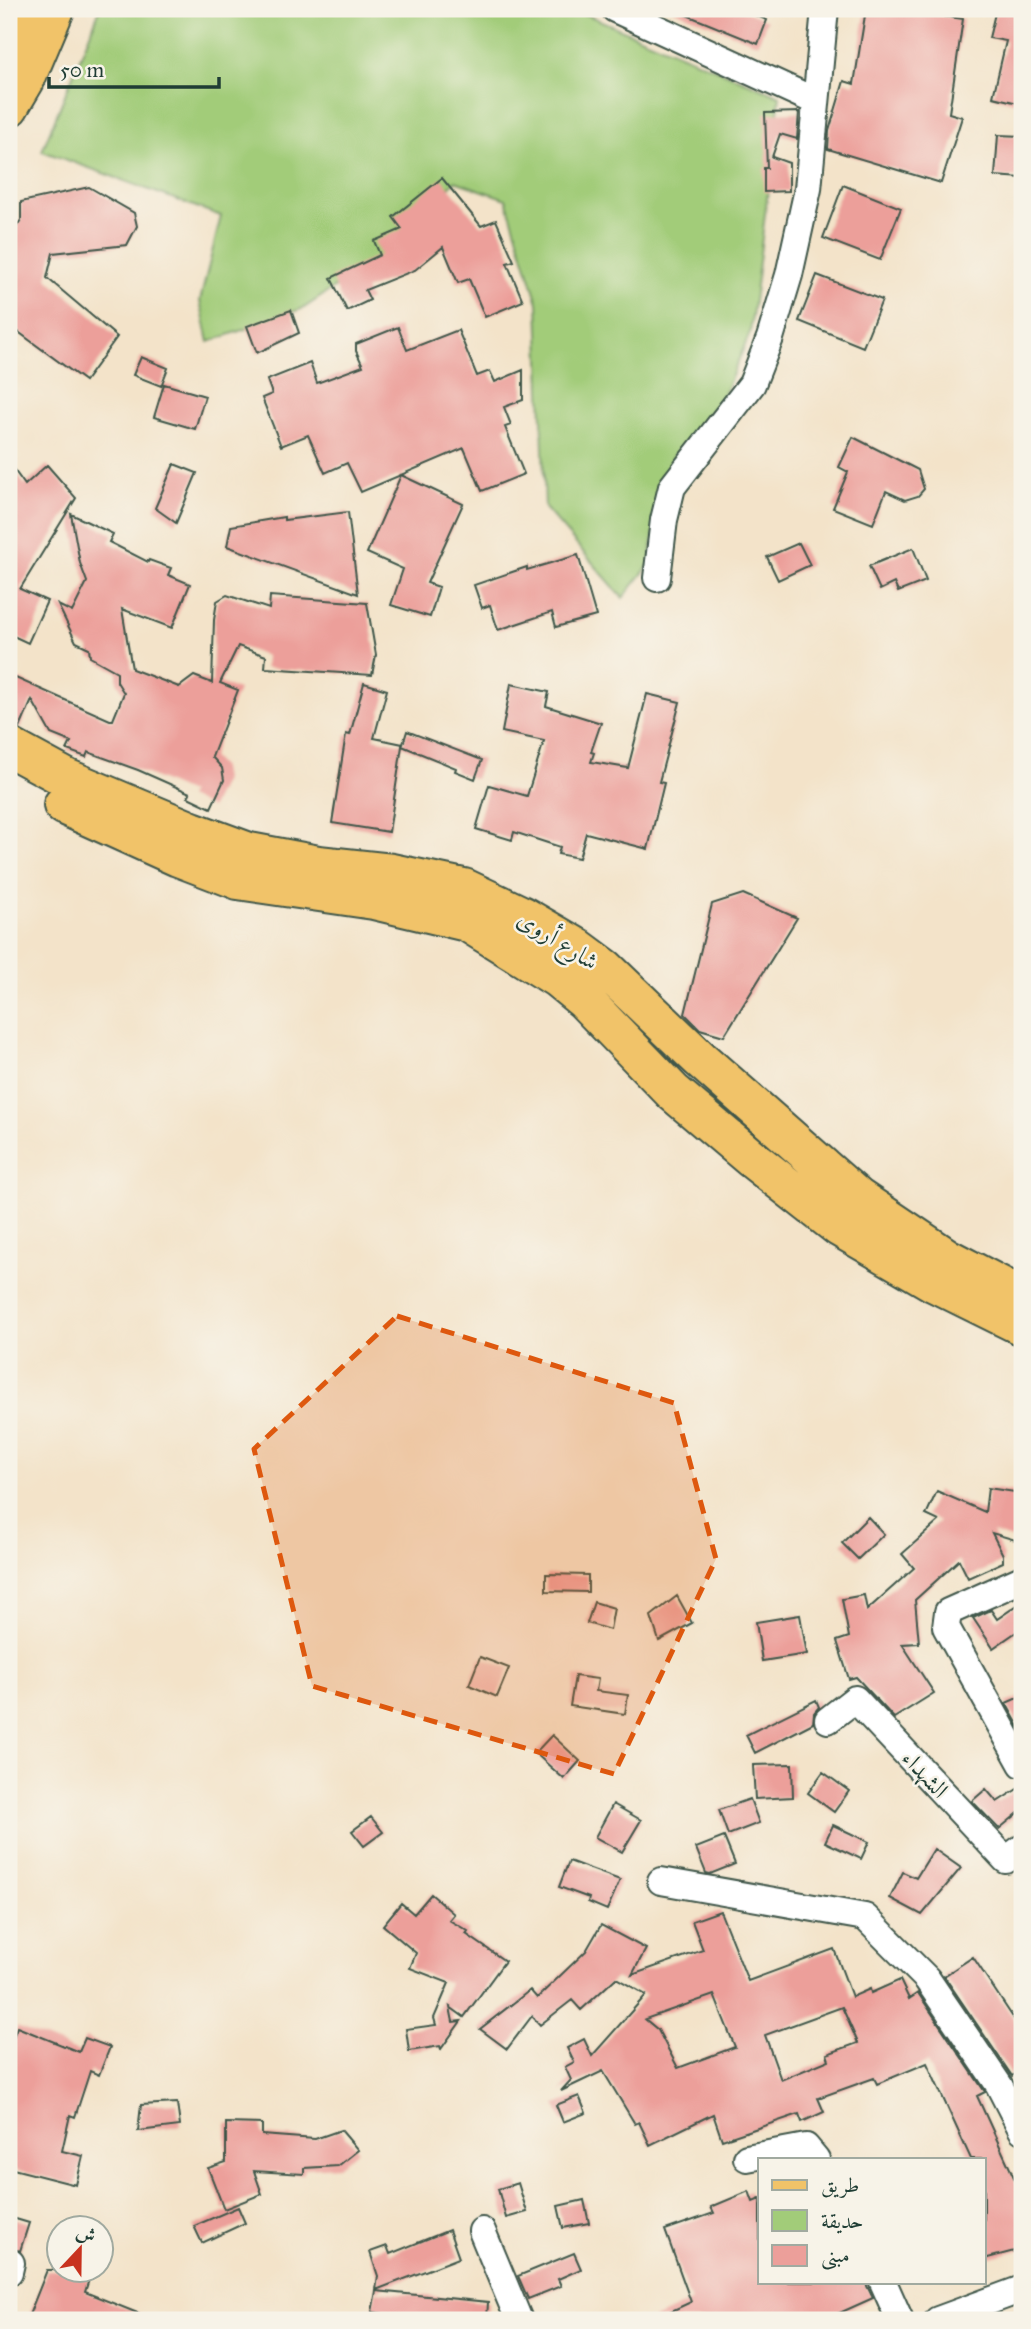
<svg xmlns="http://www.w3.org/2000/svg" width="1031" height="2329" font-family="'IM FELL Great Primer',Amiri,serif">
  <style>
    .green { fill: #a2cc79; stroke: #608456; stroke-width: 2 }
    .building { fill: #ec9f9a; fill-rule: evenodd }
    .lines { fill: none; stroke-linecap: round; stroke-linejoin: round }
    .minor-casing { stroke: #3f564a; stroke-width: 30 }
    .primary-casing { stroke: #3f564a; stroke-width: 42 }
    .minor { stroke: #fff; stroke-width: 26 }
    .primary { stroke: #f1c369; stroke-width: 38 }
    .marked { fill: #de580e; fill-opacity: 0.2; stroke: #de580e; stroke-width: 5; stroke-dasharray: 14 9; stroke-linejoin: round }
    .labels { text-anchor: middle; stroke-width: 5; stroke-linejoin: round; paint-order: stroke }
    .street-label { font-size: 24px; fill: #1f3d34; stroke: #f7f3e8 }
  </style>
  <rect width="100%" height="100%" fill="#f7f3e8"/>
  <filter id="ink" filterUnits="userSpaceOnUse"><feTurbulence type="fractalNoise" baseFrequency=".0143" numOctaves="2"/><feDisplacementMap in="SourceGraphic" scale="14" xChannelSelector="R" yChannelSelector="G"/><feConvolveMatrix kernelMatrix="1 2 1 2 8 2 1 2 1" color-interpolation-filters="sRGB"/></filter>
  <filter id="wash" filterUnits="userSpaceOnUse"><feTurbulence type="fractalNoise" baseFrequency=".00686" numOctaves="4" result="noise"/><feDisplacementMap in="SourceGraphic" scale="28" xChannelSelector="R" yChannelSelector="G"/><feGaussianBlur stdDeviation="1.57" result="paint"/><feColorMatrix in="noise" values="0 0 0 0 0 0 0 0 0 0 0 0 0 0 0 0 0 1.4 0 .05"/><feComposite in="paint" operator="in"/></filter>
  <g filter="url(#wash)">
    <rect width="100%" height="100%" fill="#f3e3c9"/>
    <!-- green -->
    <path class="green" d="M 100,9 L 573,9 L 780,96 L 750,333 L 723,397 L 674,455 L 659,491 L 650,564 L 623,598 L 545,508 L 538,303 L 506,199 L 455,181 L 384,254 L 304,308 L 209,342 L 200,301 L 221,216 L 42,151 Z"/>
    <g id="blocks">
      <!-- building -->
      <path class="building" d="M 672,9 L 740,9 L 767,20 L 758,44 Z
        M 866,9 L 894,9 L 963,19 L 949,113 L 962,117 L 941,183 L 828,149 L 829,131 L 844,81 L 854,84 Z
        M 996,9 L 1022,9 L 1022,104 L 993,97 L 1006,41 L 989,38 Z
        M 799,112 L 797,139 L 780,134 L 772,157 L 789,163 L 789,191 L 764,192 L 764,168 L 767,168 L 765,113 Z
        M 998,135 L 1022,136 L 1022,178 L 995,176 Z
        M 442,178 L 481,226 L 496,220 L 514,261 L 507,263 L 523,301 L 485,317 L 469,279 L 458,283 L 443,247 L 415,270 L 365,290 L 370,300 L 347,311 L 331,278 L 380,255 L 374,241 L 402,229 L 393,217 Z
        M 843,185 L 901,208 L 880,260 L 823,238 Z
        M 89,187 L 134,213 L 137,226 L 127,245 L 53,253 L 47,278 L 117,337 L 85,381 L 9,325 L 9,237 L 21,220 L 21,202 Z
        M 817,275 L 882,300 L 863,347 L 799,321 Z
        M 291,310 L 299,333 L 257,353 L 247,326 Z
        M 398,327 L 407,350 L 458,330 L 477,376 L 490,371 L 495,382 L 523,370 L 523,400 L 504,407 L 511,425 L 505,427 L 524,474 L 482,491 L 464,448 L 361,492 L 347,463 L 325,473 L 308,435 L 281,446 L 262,398 L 272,394 L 267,380 L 310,363 L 317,383 L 363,366 L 356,351 L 356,344 Z
        M 141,357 L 168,368 L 161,386 L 133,375 Z
        M 164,384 L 205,396 L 195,429 L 154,417 Z
        M 853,437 L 918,470 L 924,489 L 918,496 L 905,500 L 886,491 L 873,524 L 833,508 L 848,472 L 839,467 Z
        M 9,463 L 25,485 L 47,465 L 76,498 L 20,589 L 47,601 L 28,643 L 9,634 Z
        M 174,464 L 197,473 L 176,523 L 155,508 Z
        M 401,475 L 463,504 L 427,583 L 439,587 L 430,617 L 391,605 L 403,569 L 367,553 Z
        M 348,512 L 358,594 L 227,546 L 231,526 L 284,517 L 284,520 Z
        M 71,514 L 113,534 L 109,542 L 148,562 L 149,560 L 171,568 L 168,575 L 190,584 L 172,628 L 122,609 L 132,669 L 179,687 L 194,676 L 212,683 L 214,620 L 217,601 L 227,595 L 269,609 L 270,596 L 367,603 L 376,655 L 372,675 L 265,668 L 266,656 L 238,646 L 220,683 L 238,690 L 212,757 L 222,768 L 224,780 L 211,808 L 188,797 L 190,793 L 138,770 L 88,752 L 86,757 L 67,750 L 71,742 L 51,734 L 32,700 L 20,728 L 9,725 L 9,675 L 110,720 L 113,720 L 124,693 L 117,682 L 117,672 L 90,657 L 89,648 L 76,642 L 58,605 L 72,612 L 87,582 L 80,563 Z
        M 799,543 L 810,565 L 778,580 L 767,557 Z
        M 913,548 L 926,581 L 898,592 L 894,583 L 880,590 L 869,566 Z
        M 578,555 L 596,616 L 556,627 L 552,612 L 498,630 L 490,605 L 482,608 L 474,585 L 527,567 L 527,570 Z
        M 364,683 L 387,690 L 374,738 L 403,744 L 407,731 L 482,760 L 475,779 L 455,771 L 456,768 L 402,746 L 389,832 L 332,823 L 346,734 L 350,735 Z
        M 511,684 L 549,692 L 546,706 L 601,723 L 591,752 L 594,753 L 591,762 L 628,768 L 647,694 L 680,702 L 659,782 L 664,783 L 648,849 L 586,833 L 579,858 L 558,854 L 560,847 L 514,832 L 512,840 L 476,829 L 489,785 L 527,796 L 544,741 L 502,732 Z
        M 743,894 L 797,918 L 724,1036 L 700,1029 L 685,1014 L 712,904 Z
        M 988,1488 L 1022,1493 L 1022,1542 L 992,1533 L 1003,1555 L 1003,1562 L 968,1578 L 959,1560 L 915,1600 L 919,1643 L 902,1644 L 934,1693 L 894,1718 L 856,1677 L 849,1679 L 837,1641 L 849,1637 L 842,1599 L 864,1595 L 867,1610 L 914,1568 L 902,1554 L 939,1521 L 926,1515 L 937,1491 L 985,1512 Z
        M 868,1517 L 884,1534 L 858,1559 L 842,1543 Z
        M 546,1574 L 588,1575 L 588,1592 L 546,1591 Z
        M 677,1596 L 692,1623 L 659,1641 L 651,1616 Z
        M 594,1602 L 614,1608 L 610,1630 L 587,1623 Z
        M 1022,1602 L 1022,1628 L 993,1648 L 973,1618 L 991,1610 L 997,1619 Z
        M 800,1615 L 807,1654 L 762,1661 L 756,1622 Z
        M 480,1657 L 509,1668 L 497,1697 L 469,1685 Z
        M 575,1676 L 598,1679 L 596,1691 L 628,1695 L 625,1714 L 570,1706 Z
        M 1022,1696 L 1022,1732 L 1006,1703 Z
        M 816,1700 L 819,1707 L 814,1713 L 813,1723 L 755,1753 L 746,1735 Z
        M 552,1735 L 580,1761 L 564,1779 L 535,1753 Z
        M 792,1764 L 793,1797 L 755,1799 L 753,1765 Z
        M 823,1772 L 849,1791 L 834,1812 L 808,1793 Z
        M 1022,1786 L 1022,1810 L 999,1829 L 972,1801 L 986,1789 L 997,1802 Z
        M 750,1799 L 759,1823 L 728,1835 L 719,1810 Z
        M 613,1804 L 641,1820 L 622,1852 L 595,1837 Z
        M 371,1817 L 383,1832 L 364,1846 L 352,1831 Z
        M 833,1825 L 869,1842 L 861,1859 L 825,1842 Z
        M 724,1837 L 735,1864 L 710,1874 L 706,1873 L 696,1848 Z
        M 934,1849 L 961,1868 L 922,1915 L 890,1898 L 903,1872 L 916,1878 Z
        M 569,1861 L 620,1880 L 607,1910 L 588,1902 L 589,1898 L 559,1887 Z
        M 431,1894 L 454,1914 L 449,1920 L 468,1931 L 466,1934 L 505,1961 L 464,2017 L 450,2007 L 453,2022 L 461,2021 L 441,2049 L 440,2046 L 409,2051 L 406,2029 L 436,2025 L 434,2018 L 449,1983 L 410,1968 L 416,1953 L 383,1925 L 401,1903 L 414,1914 Z
        M 720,1911 L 748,1981 L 834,1949 L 852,1997 L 870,1989 L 871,1993 L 900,1980 L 909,1999 L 918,1993 L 985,2092 L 977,2096 L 1022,2195 L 1022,2249 L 984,2259 L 984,2159 L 971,2159 L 927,2063 L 877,2084 L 874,2078 L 818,2098 L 824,2112 L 802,2122 L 799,2114 L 722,2140 L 713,2114 L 650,2145 L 639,2122 L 635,2124 L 603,2071 L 561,2091 L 571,2080 L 565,2067 L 574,2062 L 567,2048 L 584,2039 L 592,2056 L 646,1995 L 616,1978 L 581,2010 L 572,2000 L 540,2025 L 532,2016 L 507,2049 L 480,2029 L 530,1990 L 537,1998 L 586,1951 L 601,1925 L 646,1949 L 632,1975 L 703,1950 L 692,1921 ZM 714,1995 L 735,2047 L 678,2068 L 658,2030 L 645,2019 ZM 842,2007 L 858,2043 L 827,2054 L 829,2060 L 781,2080 L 765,2035 Z
        M 973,1957 L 1022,2031 L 1022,2070 L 1012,2076 L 944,1976 Z
        M 17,2027 L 79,2052 L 85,2038 L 110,2047 L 99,2075 L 90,2071 L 75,2117 L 70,2115 L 62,2151 L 83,2156 L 76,2185 L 9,2168 L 9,2048 Z
        M 579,2096 L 586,2113 L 563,2122 L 556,2105 Z
        M 177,2103 L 180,2126 L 138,2131 L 141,2105 Z
        M 226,2123 L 262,2124 L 262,2135 L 315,2139 L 341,2130 L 358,2150 L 338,2166 L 304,2168 L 304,2174 L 254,2171 L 262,2194 L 224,2209 L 208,2168 L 226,2162 Z
        M 518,2183 L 527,2212 L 506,2218 L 498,2189 Z
        M 749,2191 L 753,2202 L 760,2199 L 760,2282 L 865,2282 L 873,2298 L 824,2320 L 652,2320 L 691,2302 L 665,2230 L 714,2213 L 711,2207 Z
        M 584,2200 L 589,2223 L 563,2228 L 558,2206 Z
        M 238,2207 L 245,2223 L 202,2243 L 194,2226 Z
        M 9,2217 L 29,2223 L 20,2251 L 9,2248 Z
        M 449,2230 L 459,2258 L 376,2290 L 378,2276 L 370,2252 L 387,2246 L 390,2254 Z
        M 574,2253 L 581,2269 L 558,2279 L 561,2286 L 528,2299 L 518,2276 Z
        M 47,2270 L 92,2270 L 85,2292 L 155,2320 L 27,2320 Z
        M 376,2291 L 488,2302 L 487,2320 L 419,2320 L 372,2312 Z"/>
    </g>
  </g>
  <g filter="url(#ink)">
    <use href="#blocks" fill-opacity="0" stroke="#3f564a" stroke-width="2"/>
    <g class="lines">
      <!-- minor casing -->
      <g class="minor-casing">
        <path id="minor" d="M 615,9 L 815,101
          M 657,578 L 664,520 L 672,487 L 752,384 L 770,338 L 789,275 L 808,189 L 825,9
          M 1022,1579 L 948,1612 L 946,1627 L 1022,1764
          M 828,1720 L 855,1699 L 1006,1860 L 1022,1848
          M 661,1881 L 865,1917 L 927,1979 L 999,2085 L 1022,2130
          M 747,2158 L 806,2147 L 816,2159
          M 482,2231 L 519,2320
          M 9,2272 L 11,2263
          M 883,2282 L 900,2320
          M 938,2320 L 1022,2289"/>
      </g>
      <!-- primary casing -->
      <g class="primary-casing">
        <path id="primary" d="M 9,38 L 22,9
          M 9,107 L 25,80 L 55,9
          M 9,747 L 66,778 L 192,831 L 249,852 L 318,865 L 392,873 L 464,888 L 523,916 L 578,948 L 605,968 L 700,1059 L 858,1198 L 947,1258 L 1022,1297
          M 63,805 L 178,857 L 238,880 L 374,900 L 467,922 L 557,978 L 584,1000 L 673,1092 L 751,1158 L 839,1227 L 935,1283 L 1022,1326"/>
      </g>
      <!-- minor -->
      <use href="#minor" class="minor"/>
      <!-- primary -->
      <use href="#primary" class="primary"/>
    </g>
  </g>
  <!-- marked area -->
  <path class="marked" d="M 397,1316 L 674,1403 L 716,1559 L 614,1774 L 312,1686 L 254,1449 Z"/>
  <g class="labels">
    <!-- street labels -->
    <g class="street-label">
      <text transform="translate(558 940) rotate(32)" y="8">شارع أروى</text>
      <text transform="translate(925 1774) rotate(47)" y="8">الشهداء</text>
    </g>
  </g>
  <!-- margin -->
  <rect width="1031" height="2329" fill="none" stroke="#f7f3e8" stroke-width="35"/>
  <!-- legend -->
  <rect x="758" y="2158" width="228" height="126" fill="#f7f3e8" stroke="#a1aaa0" stroke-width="2"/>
  <rect x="772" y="2180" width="35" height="10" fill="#f1c369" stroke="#a1aaa0" stroke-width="2"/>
  <text x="821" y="2192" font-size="21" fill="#1f3d34">طريق</text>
  <rect x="772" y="2210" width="35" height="21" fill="#a2cc79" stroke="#a1aaa0" stroke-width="2"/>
  <text x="821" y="2228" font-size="21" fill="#1f3d34">حديقة</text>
  <rect x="772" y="2245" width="35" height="21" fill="#ec9f9a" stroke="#a1aaa0" stroke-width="2"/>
  <text x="821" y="2262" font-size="21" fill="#1f3d34">مبنى</text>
  <!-- north arrow -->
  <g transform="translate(80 2249) rotate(22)"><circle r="33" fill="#f7f3e8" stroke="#a1aaa0" stroke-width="2"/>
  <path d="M0-5L12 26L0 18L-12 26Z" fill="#c8321e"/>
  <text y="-10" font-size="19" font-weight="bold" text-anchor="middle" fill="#1f3d34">ش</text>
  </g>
  <!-- scale -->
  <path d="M49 77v10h170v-10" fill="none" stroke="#1f3d34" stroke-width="3.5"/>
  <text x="60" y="77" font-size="21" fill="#1f3d34" stroke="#f7f3e8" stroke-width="5" paint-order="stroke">50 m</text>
</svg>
